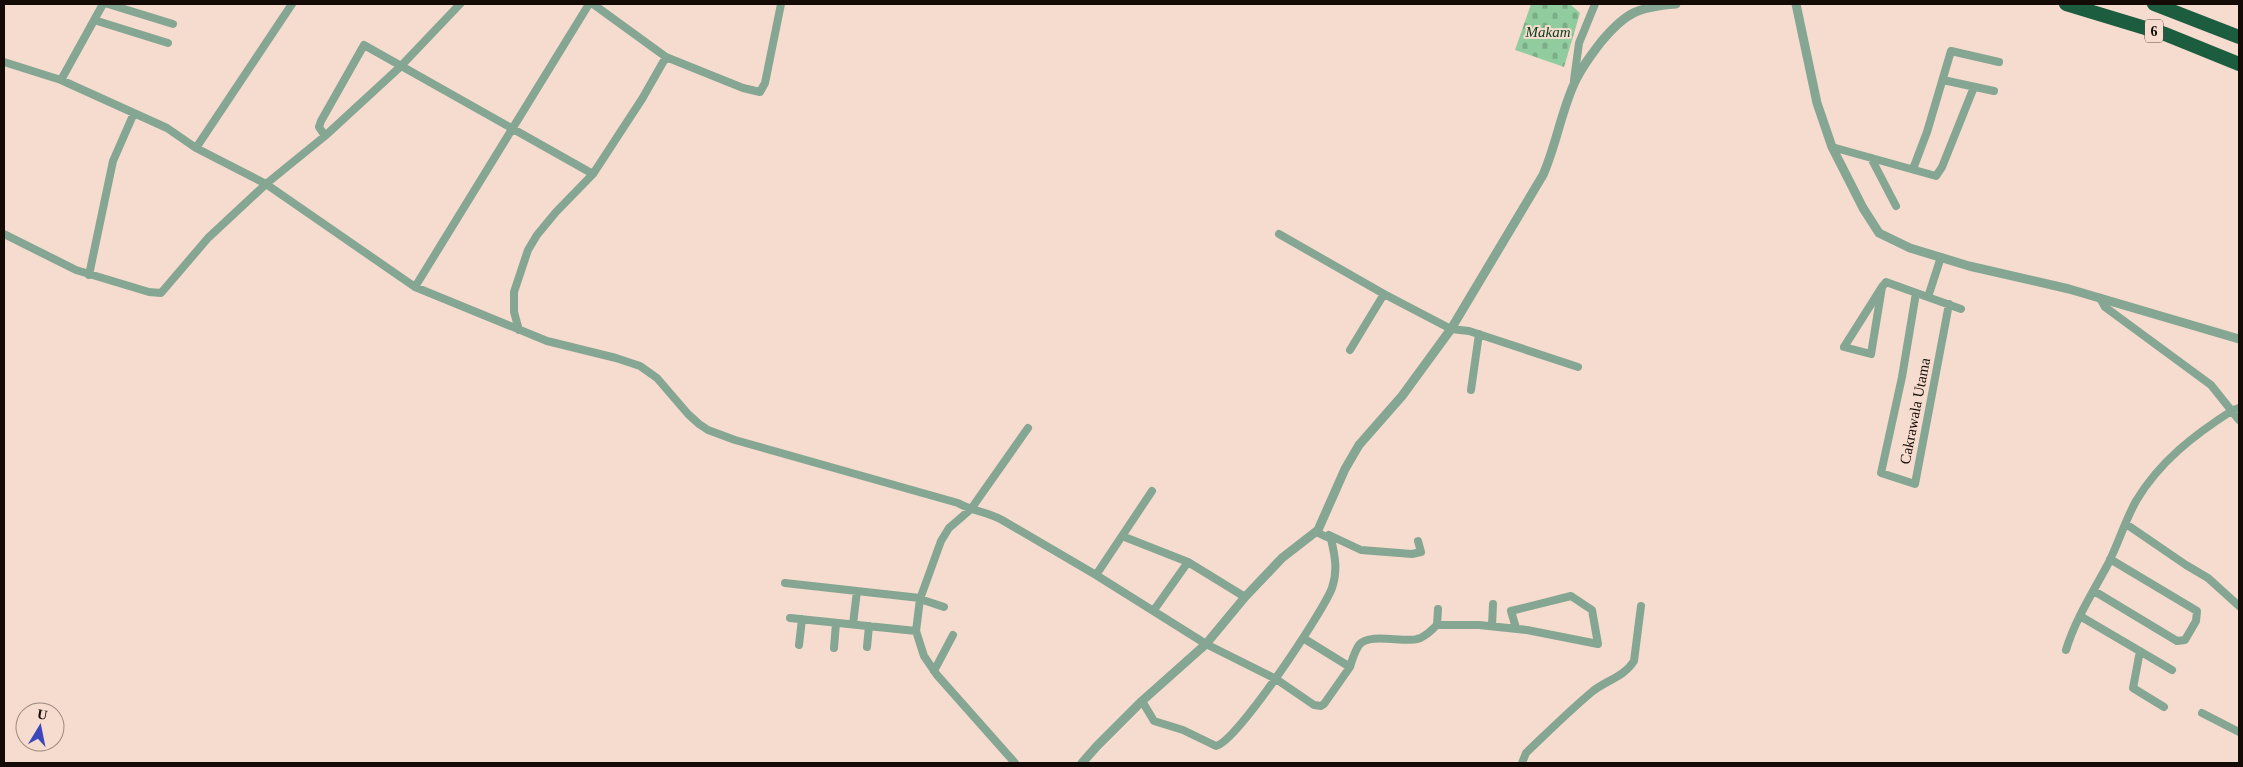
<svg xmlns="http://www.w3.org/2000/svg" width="2243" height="767" font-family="Georgia,serif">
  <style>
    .cemetery { fill: url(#cemetery-stones) }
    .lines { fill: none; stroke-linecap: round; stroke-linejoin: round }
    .minor { stroke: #85a693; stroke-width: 8 }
    .tertiary { stroke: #85a693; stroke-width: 9 }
    .motorway { stroke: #1c5d40; stroke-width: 14 }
    .labels { text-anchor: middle; stroke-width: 4; stroke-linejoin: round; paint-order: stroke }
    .shield { fill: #f6dcce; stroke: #584a43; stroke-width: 1 }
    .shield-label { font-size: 14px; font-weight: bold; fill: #140b07 }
    .park-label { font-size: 15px; font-style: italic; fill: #0b401f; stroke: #f6dcce }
    .street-label { font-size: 15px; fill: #140b07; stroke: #f6dcce }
  </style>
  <defs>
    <pattern id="cemetery-stones" width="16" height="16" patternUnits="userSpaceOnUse" patternTransform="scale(1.25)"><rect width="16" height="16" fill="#90cc9e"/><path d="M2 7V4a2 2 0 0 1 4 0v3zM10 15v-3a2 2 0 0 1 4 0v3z" fill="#7bae87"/></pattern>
  </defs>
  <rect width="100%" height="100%" fill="#f6dcce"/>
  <!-- cemetery -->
  <path class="cemetery" d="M 1531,4 L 1570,4 L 1580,13 L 1564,67 L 1515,50 Z"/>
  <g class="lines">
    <!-- minor -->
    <path class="minor" d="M 108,4 L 173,24
      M 593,4 L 666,57 L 743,88 L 760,92 L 765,83 L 781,4
      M 94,20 L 168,43
      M 4,62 L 61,80 L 167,128 L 196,148 L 266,184 L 415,287 L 547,341 L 616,358 L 640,366 L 657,378 L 688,414 L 699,424 L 708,430 L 735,440 L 958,503 C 972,511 988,512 1002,520 L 1096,575 L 1206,644 L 1276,679 L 1314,705 L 1321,706 L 1324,704 L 1350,667 L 1303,638
      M 61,80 L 103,4
      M 1574,80 L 1579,43 L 1595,4
      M 1943,80 L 1994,91
      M 325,136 L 319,127 L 321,121 L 364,45 L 593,174
      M 1832,147 L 1936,176 L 1942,167 L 1974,87
      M 196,148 L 292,4
      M 1871,158 L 1896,206
      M 1913,169 L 1927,132 L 1951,51 L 1999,62
      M 4,234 L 76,270 L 149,292 L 161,293 L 208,238 L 266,184 L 325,136 L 400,67 L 460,4
      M 1279,234 L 1384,294 L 1451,329 L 1469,331 L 1578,367
      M 89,275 L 113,161 L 134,113
      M 415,287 L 589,4
      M 1882,287 L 1871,354 L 1844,347 L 1882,287 L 1886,282 L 1961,309
      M 1916,293 L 1902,377 L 1881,473 L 1915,484 L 1949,304
      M 1928,297 L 1941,257
      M 2100,298 L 2105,307 L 2211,385 L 2239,420
      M 519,330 L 514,312 L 514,292 L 528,250 L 537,235 L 556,212 L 593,174 L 642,99 L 666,57
      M 1350,350 L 1384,294
      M 1471,390 L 1479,334
      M 2126,524 L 2186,565 L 2208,578 L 2239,606
      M 1329,535 L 1361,550 L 1412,554 L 1421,552 L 1418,541
      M 1122,536 L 1188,562 L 1245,597
      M 1096,575 L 1152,491
      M 785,583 L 920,598
      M 2094,591 L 2177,641 L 2185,640 L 2196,621 L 2197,611 L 2110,559
      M 920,599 L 944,607
      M 1154,610 L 1188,562
      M 2080,616 L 2172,670
      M 790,618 L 916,631
      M 853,624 L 857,591
      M 1437,625 L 1438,609
      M 1492,626 L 1493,604
      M 799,645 L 802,619
      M 867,647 L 869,626
      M 834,648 L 836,623
      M 2066,650 C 2075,620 2093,592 2108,564 C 2118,544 2125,521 2136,501 C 2160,461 2194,435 2233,410 L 2239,408
      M 2140,651 L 2133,688 L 2164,707
      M 1350,667 C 1352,660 1355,651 1359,645 C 1369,632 1404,643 1417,639 C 1426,637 1431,630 1437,625 L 1479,625 L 1527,630 L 1598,644 L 1592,610 L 1571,596 L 1511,611 L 1516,628
      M 934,671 L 953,635
      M 1142,701 L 1154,721 L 1183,730 L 1216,746 C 1236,743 1323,612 1332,588 C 1338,571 1335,556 1331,539 L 1316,532
      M 2202,713 L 2239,732
      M 1015,763 L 937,675 L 924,656 L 916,631 L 920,599 L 941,541 L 949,528 L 971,509 L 1028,428
      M 1522,763 L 1526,753 C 1548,732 1570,710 1593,691 C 1607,680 1624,677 1634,661 L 1641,606"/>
    <!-- tertiary -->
    <path class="tertiary" d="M 1796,4 L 1817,103 L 1832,147 L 1863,208 L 1879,233 L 1910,248 L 1969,266 L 2069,289 L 2239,339
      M 1082,763 L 1097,746 L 1142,701 L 1206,644 L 1245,597 L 1282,558 L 1318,530 L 1345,469 L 1359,445 L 1402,396 L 1451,329 L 1543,175 C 1556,145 1561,113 1574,84 C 1581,68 1591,55 1601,42 C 1626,12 1638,7 1676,4"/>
    <!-- motorway -->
    <path class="motorway" d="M 2066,4 L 2165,34 L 2239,64
      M 2154,4 L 2239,37"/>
  </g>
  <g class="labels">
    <!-- shield labels -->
    <rect class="shield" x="2145" y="19.5" width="18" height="23" rx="4"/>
    <g class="shield-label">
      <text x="2154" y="36">6</text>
    </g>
    <!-- park labels -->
    <g class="park-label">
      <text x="1548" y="37">Makam</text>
    </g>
    <!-- street labels -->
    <g class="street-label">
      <text transform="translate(1915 411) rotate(-79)" y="5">Cakrawala Utama</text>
    </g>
  </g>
  <!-- border -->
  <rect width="2243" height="767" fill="none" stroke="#140b07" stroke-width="10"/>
  <!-- north arrow -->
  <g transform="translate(40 727) rotate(10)"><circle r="24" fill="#f6dcce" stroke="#9c887e"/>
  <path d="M0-4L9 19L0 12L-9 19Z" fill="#3b48bb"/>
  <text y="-8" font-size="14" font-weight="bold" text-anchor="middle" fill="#140b07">U</text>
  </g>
</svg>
